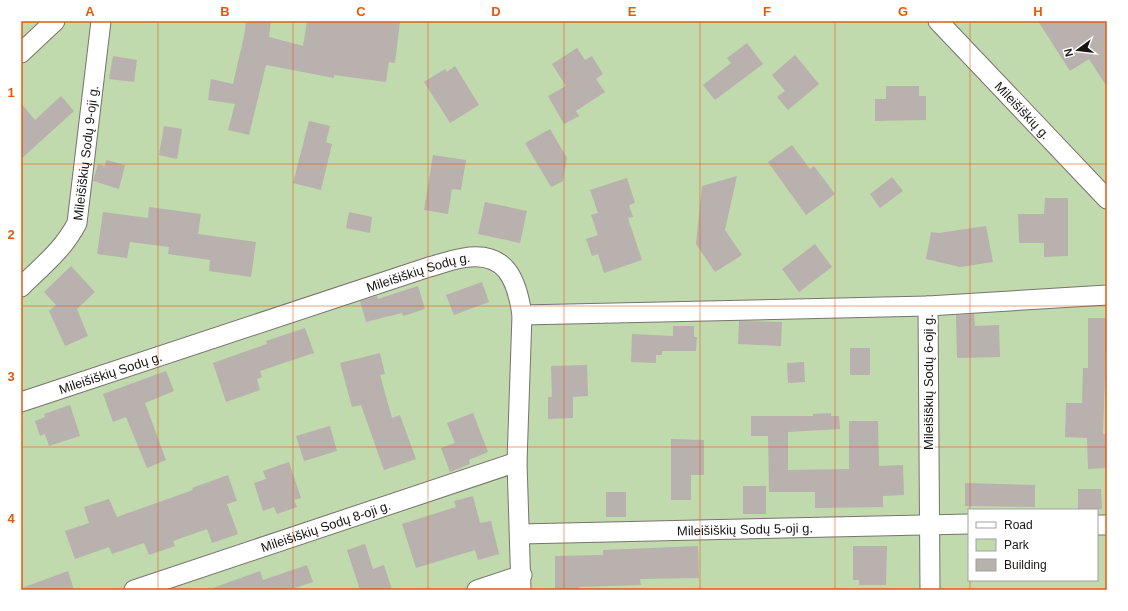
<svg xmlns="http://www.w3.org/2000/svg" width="1128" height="611" font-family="Helvetica,sans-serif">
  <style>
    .green { fill: #c0d9ad; fill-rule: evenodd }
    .building { fill: #b8b1ad }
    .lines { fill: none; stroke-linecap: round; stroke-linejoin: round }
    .minor-casing { stroke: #79736f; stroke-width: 21 }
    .minor { stroke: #fff; stroke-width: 19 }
    .grid { fill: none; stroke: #e8590c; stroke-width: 1; stroke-opacity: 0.55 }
    .labels { text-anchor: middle; stroke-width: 4; stroke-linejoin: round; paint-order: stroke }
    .street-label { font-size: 13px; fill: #181514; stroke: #fff }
    .neatline { fill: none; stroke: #e8590c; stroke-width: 1.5 }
    .grid-label { font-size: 13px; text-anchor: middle; font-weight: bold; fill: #e8590c }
  </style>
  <rect width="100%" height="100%" fill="#f1eae6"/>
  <!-- green -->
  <path class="green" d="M 21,21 L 1107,21 L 1107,590 L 21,590 ZM 969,510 L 1097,510 L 1097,580 L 969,580 Z"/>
  <!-- building -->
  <path class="building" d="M 246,21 L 271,21 L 269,37 L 303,46 L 307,21 L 400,21 L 395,63 L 389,62 L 386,82 L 334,75 L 334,78 L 266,65 L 249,135 L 228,130 L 235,104 L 208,100 L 211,79 L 233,84 L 244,36 Z
    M 1038,21 L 1107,21 L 1107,87 L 1089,59 L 1070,71 Z
    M 747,43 L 763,64 L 715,100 L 703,85 L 731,63 L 727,58 Z
    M 577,48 L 585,60 L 592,56 L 603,74 L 596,79 L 605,92 L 576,111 L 579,116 L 564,124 L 548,96 L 566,86 L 552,64 Z
    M 795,55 L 819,84 L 788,110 L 777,97 L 785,91 L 772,75 Z
    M 113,56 L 137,60 L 134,82 L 109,79 Z
    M 455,66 L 479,105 L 450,123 L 424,82 L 445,69 L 447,72 Z
    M 886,86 L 919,86 L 919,96 L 926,96 L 926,120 L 875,121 L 875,99 L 886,99 Z
    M 61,96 L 74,111 L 21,159 L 21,103 L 35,120 Z
    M 309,121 L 330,126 L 326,142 L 332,144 L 321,190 L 293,183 Z
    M 164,126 L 182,129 L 177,159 L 159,155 Z
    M 550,129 L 567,158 L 563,181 L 551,187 L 525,143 Z
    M 792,145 L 810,169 L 814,166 L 835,194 L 806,215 L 768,162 Z
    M 433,155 L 466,160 L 461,190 L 452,189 L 448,214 L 424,210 Z
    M 106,160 L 125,165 L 119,189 L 93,181 L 98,164 L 105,166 Z
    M 737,176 L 725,230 L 742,255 L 715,272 L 696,244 L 702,186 Z
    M 892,177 L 903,191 L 880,208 L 870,194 Z
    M 627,178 L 635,203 L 629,205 L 633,217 L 628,218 L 642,260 L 604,273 L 598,254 L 592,256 L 586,239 L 598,235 L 591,215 L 598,213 L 590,190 Z
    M 1045,198 L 1068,198 L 1068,256 L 1044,257 L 1044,243 L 1019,243 L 1018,214 L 1044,214 Z
    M 485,202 L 527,211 L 520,243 L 478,234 Z
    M 149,207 L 201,214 L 198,234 L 256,242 L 251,277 L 209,271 L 210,260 L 168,254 L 169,247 L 130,242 L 127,258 L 97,254 L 103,212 L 148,218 Z
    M 349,212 L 372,217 L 370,233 L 346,228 Z
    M 986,226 L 993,262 L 960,267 L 926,259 L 931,232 L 939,233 Z
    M 815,244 L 832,267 L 799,292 L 782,269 Z
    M 71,266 L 95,292 L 77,309 L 88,336 L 65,346 L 49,311 L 56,305 L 44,292 Z
    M 482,282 L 489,302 L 454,315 L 446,295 Z
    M 418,286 L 425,309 L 403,316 L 402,313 L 366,322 L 360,301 L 377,296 L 378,299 Z
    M 974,314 L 975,326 L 999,325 L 1000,357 L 957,358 L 956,315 Z
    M 1088,318 L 1107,318 L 1103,434 L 1107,434 L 1107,468 L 1088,469 L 1087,438 L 1065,437 L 1066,403 L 1082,403 L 1083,368 L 1088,368 Z
    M 739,321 L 782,322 L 781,346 L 738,344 Z
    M 673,326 L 694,326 L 694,337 L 697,337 L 696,351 L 662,351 L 662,355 L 656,355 L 656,363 L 631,362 L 632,334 L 673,336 Z
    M 305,328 L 314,353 L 260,371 L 262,377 L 257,379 L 260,390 L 226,402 L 213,363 L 267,344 L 266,341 Z
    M 850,348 L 870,348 L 870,375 L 850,375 Z
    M 380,353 L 385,374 L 380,375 L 392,418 L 400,415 L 416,459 L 384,470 L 361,405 L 352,407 L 340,363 Z
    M 804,362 L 805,382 L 788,383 L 787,363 Z
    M 587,365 L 588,396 L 573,397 L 573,418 L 548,419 L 548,397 L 552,397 L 551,366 Z
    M 166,371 L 174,391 L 145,403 L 166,460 L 147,468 L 126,417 L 113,422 L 103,394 Z
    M 70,405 L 80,436 L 49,446 L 45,434 L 40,436 L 35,421 L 45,417 L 44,414 Z
    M 473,413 L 488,452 L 469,460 L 470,464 L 450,472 L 441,448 L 455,443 L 447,423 Z
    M 831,413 L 831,416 L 839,416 L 840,429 L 788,432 L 788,470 L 849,469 L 849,421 L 878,421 L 879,466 L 903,465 L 904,495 L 883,496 L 883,507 L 815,508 L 815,492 L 769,492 L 768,436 L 751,436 L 751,416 L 813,416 L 813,414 Z
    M 330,426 L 337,451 L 304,461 L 296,436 Z
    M 671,439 L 704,440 L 704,475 L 691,475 L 691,500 L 671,500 Z
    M 289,462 L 301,498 L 294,500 L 297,507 L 277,514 L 274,507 L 263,511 L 254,483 L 266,479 L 263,471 Z
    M 228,475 L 237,501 L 227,504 L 238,534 L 212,543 L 207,529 L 173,541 L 175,546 L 149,555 L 144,543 L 112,554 L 109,547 L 75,559 L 65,531 L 89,523 L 84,507 L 109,499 L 117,517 L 193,490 L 192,488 Z
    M 965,483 L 1035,485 L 1035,507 L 965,506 Z
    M 743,486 L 766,486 L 766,514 L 743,514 Z
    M 1078,489 L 1101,489 L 1102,509 L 1078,510 Z
    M 606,492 L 626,492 L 626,517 L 606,517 Z
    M 473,496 L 480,523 L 491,521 L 499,554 L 478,560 L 475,550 L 416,568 L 402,524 L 456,507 L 454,501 Z
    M 365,544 L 373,569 L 384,565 L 392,590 L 360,590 L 347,550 Z
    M 698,546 L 699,578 L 640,579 L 641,585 L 579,587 L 579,590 L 555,590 L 555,556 L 603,555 L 603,550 Z
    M 853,546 L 887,546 L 886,585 L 859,585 L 859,580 L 853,580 Z
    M 307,565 L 313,582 L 289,590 L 213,590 L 213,588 L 260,571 L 263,580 Z
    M 68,571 L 74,590 L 23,590 L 22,588 Z"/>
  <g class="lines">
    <!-- minor casing -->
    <g class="minor-casing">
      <g id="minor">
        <path id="s1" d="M 938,21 L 1107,199"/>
        <path d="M 21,53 L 55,21"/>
        <path id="s2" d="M 21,287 C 41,267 64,249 77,223 L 101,21"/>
        <path d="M 522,315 L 928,306"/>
        <path id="s3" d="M 21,402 L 429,267 C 440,264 451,260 463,258 C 506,250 517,280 522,315 L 517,462 L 521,590"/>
        <path d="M 1097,525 L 1107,525"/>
        <path id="s4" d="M 520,534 L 969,524"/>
        <path id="s5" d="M 134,590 L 517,462"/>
        <path d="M 477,590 L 522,575"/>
        <path d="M 930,590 L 928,306 L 1107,295"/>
      </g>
    </g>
    <!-- minor -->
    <use href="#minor" class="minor"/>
  </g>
  <!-- grid -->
  <path class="grid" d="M 158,21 L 158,590M 293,21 L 293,590M 428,21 L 428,590M 564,21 L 564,590M 700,21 L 700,590M 835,21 L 835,590M 970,21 L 970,510M 21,164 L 1107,164M 21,306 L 1107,306M 21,447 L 1107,447M 970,580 L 970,590"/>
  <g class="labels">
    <!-- street labels -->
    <g class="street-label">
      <text dy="5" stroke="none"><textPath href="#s1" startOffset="123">Mileišiškių g.</textPath></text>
      <text dy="5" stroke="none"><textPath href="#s2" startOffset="156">Mileišiškių Sodų 9-oji g.</textPath></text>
      <text dy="5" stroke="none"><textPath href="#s3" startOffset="418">Mileišiškių Sodų g.</textPath></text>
      <text dy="5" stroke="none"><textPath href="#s3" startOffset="94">Mileišiškių Sodų g.</textPath></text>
      <text transform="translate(928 382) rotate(-90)" y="5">Mileišiškių Sodų 6-oji g.</text>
      <text dy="5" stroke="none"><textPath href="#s5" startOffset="202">Mileišiškių Sodų 8-oji g.</textPath></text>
      <text dy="5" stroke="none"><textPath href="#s4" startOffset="225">Mileišiškių Sodų 5-oji g.</textPath></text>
    </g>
  </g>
  <!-- border -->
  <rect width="1128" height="611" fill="none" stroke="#ffffff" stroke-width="44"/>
  <!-- legend -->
  <rect x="968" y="509" width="130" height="72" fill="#ffffff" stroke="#a3a1a1"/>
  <rect x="976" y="522" width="20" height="6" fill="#ffffff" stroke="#a3a1a1"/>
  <text x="1004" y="529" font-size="12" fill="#181514">Road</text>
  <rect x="976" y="539" width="20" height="12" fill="#c0d9ad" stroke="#a3a1a1"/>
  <text x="1004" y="549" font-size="12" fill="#181514">Park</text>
  <rect x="976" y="559" width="20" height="12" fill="#b8b1ad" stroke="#a3a1a1"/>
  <text x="1004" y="569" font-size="12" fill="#181514">Building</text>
  <!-- north arrow -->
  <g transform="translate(1078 50) rotate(255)" stroke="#ffffff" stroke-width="3" paint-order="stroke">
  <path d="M0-3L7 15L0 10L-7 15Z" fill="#181514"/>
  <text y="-6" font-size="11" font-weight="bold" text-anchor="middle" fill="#181514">N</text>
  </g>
  <rect x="22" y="22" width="1084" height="567" class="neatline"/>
  <g class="grid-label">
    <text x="90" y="16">A</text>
    <text x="225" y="16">B</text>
    <text x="361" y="16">C</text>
    <text x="496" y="16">D</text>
    <text x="632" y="16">E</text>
    <text x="767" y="16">F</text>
    <text x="903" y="16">G</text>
    <text x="1038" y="16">H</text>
    <text x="11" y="97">1</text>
    <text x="11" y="239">2</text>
    <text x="11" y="381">3</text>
    <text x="11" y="523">4</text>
  </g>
</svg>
